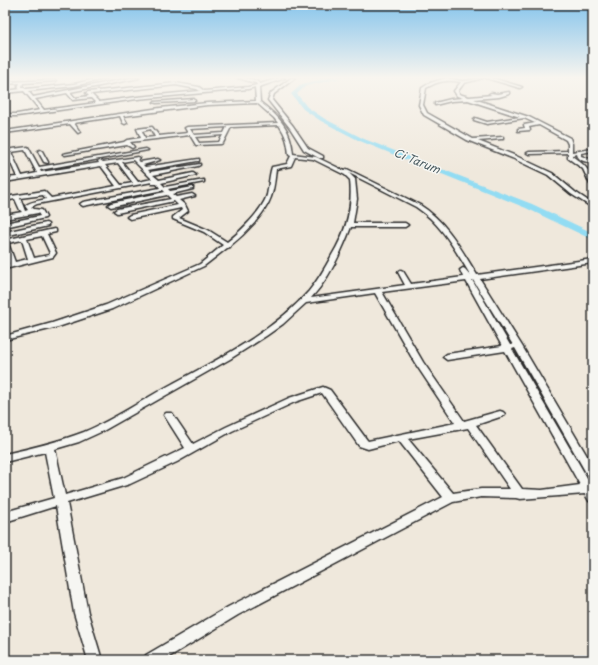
<svg xmlns="http://www.w3.org/2000/svg" width="598" height="665" font-family="'Playpen Sans',sans-serif">
  <style>
    .lines { fill: none; stroke-linecap: round; stroke-linejoin: round }
    .river { fill: #92dcf3; fill-rule: evenodd }
    .minor-casing { stroke: #2b2b2b; stroke-width: 3 }
    .minor { fill: #f6f6f2; fill-rule: evenodd }
    .labels { text-anchor: middle; stroke-width: 3; stroke-linejoin: round; paint-order: stroke }
    .far-water-label { font-size: 11px; font-style: italic; fill: #45575d; stroke: #f6f6f2 }
  </style>
  <rect width="100%" height="100%" fill="#efe8dc"/>
  <filter id="ink" filterUnits="userSpaceOnUse"><feTurbulence type="fractalNoise" baseFrequency=".025" numOctaves="2"/><feDisplacementMap in="SourceGraphic" scale="8" xChannelSelector="R" yChannelSelector="G"/><feConvolveMatrix kernelMatrix="1 2 1 2 8 2 1 2 1" color-interpolation-filters="sRGB"/></filter>
  <g filter="url(#ink)">
    <g class="lines">
      <!-- river -->
      <path class="river" d="M 329,78 L 341,78 L 306,86 L 297,94 L 307,107 L 325,119 L 364,139 L 532,204 L 593,233 L 593,240 L 526,208 L 360,141 L 321,121 L 303,109 L 291,94 L 302,84 Z"/>
      <!-- minor casing -->
      <g class="minor-casing">
        <path id="minor" d="M 99,78 L 107,78 L 74,86 L 28,91 L 33,97 L 130,78 L 139,78 L 70,92 L 75,98 L 89,96 L 86,93 L 88,92 L 176,83 L 199,87 L 204,91 L 248,87 L 257,85 L 256,83 L 238,78 C 244,78 255,78 260,84 L 279,78 L 285,78 L 259,87 L 260,102 C 279,117 291,128 293,154 L 316,157 L 349,173 L 355,179 L 357,199 L 353,223 L 405,223 L 408,225 L 405,227 L 351,227 C 342,251 329,279 311,298 L 405,285 L 398,272 L 401,270 L 403,271 L 411,284 L 463,277 L 460,270 L 463,268 L 465,269 L 471,276 C 455,250 442,224 416,207 L 345,171 L 345,170 L 347,169 L 420,205 C 447,222 461,249 477,275 L 593,259 L 593,263 L 480,279 L 522,346 L 593,466 L 593,479 L 589,478 L 515,348 L 512,349 L 593,488 L 593,502 L 589,501 L 585,494 L 520,499 L 516,498 L 481,497 L 453,502 L 238,615 L 164,660 L 144,660 L 146,655 L 228,607 L 443,497 L 399,441 L 368,449 L 359,446 L 322,393 L 295,402 L 232,431 L 177,462 L 130,484 L 67,503 L 88,613 L 102,660 L 88,660 L 74,613 L 56,506 L 5,522 L 5,512 L 54,498 L 45,452 L 5,462 L 5,454 C 32,448 58,442 84,432 C 115,419 142,400 172,384 C 220,358 272,333 309,291 C 318,280 325,268 332,255 C 346,232 353,208 350,180 L 345,175 L 313,159 L 295,157 L 291,166 L 276,169 C 275,178 274,189 271,197 C 265,214 245,234 231,245 L 230,247 L 227,248 L 204,266 L 112,309 L 58,327 L 5,340 L 5,336 L 52,323 L 106,305 L 200,264 L 223,245 L 204,232 L 173,219 L 173,217 L 182,210 L 181,208 L 130,219 L 127,217 L 130,215 L 178,205 L 174,201 L 117,213 L 114,211 L 117,209 L 171,199 L 167,195 L 111,207 L 108,205 L 111,203 L 165,192 L 163,190 L 83,206 L 80,204 L 83,202 L 160,188 L 157,184 L 152,184 L 152,182 L 37,204 L 31,207 L 34,209 L 42,210 L 46,217 L 45,218 L 5,227 L 5,223 L 40,216 L 38,213 L 5,219 L 5,215 L 22,212 L 20,210 L 15,199 L 5,201 L 5,197 L 44,191 L 51,198 L 116,186 L 101,166 L 5,182 L 5,178 L 17,177 L 6,152 L 5,152 L 5,150 L 28,147 L 39,167 L 146,149 L 148,150 L 40,170 L 41,172 L 99,163 L 98,161 L 100,160 L 103,162 L 138,157 L 140,158 L 137,160 L 140,162 L 158,159 L 160,160 L 143,165 L 145,167 L 199,159 L 199,161 L 197,161 L 148,170 L 150,172 L 200,164 L 200,165 L 198,166 L 153,175 L 159,180 L 193,173 L 196,175 L 161,183 L 165,187 L 204,180 L 204,182 L 168,189 L 170,191 L 193,187 L 193,189 L 172,194 L 176,197 L 192,194 L 195,196 L 179,200 L 185,205 L 188,211 L 179,218 L 208,230 L 227,242 C 240,232 262,211 267,195 C 269,186 269,176 272,167 L 287,164 L 291,156 L 289,155 C 288,143 286,135 279,125 L 231,127 L 223,143 L 221,144 L 196,145 L 190,135 L 130,142 L 134,147 L 132,148 L 127,145 L 65,155 L 63,154 L 124,142 L 127,140 L 141,138 L 137,129 L 152,127 L 159,136 L 188,133 L 185,128 L 187,127 L 278,123 L 274,118 L 257,103 L 207,105 L 123,116 L 127,123 L 125,124 L 123,123 L 120,116 L 74,123 L 80,132 L 78,133 L 70,124 L 5,133 L 5,131 L 160,108 L 207,103 L 256,101 L 255,87 L 248,89 L 137,99 L 17,116 L 5,116 L 5,114 L 17,114 L 40,110 L 24,91 L 5,93 L 5,91 L 21,89 L 18,87 L 20,83 L 5,84 L 5,82 L 54,80 L 56,81 L 23,83 L 22,87 L 26,89 L 74,84 ZM 176,85 L 197,89 L 200,91 L 137,97 L 99,102 L 91,94 ZM 67,93 L 73,100 L 91,98 L 96,103 L 44,110 L 35,99 ZM 227,127 L 224,133 L 194,135 L 190,129 ZM 151,129 L 155,137 L 145,138 L 142,131 ZM 223,135 L 219,142 L 199,143 L 195,137 ZM 25,150 L 37,173 L 22,176 L 11,152 ZM 133,160 L 152,179 L 138,182 L 122,162 ZM 118,163 L 133,183 L 121,185 L 105,165 ZM 43,195 L 46,199 C 39,201 31,201 25,206 L 28,210 L 25,211 L 20,198 ZM 472,280 L 473,280 L 513,345 L 510,345 ZM 466,281 L 502,346 L 447,354 L 443,357 L 447,360 L 505,351 L 580,485 L 542,490 L 522,489 L 476,425 L 503,416 L 505,414 L 503,412 L 500,411 L 464,421 L 423,362 L 382,292 ZM 375,293 L 415,363 L 455,423 L 368,441 L 367,440 L 330,390 L 323,387 L 289,398 L 226,427 L 193,444 L 172,413 L 166,413 L 164,415 L 185,448 L 123,478 L 65,495 L 55,449 L 79,442 L 103,431 L 230,359 L 266,336 L 283,324 L 306,303 ZM 468,428 L 510,489 L 481,489 L 453,493 L 408,439 Z
          M 291,78 L 295,78 L 274,94 L 272,100 L 293,126 L 308,148 L 323,156 L 323,158 L 319,158 L 304,150 L 290,128 L 268,100 L 271,93 Z
          M 446,78 C 452,78 457,81 463,81 C 469,81 476,78 483,78 L 464,83 L 458,91 L 459,94 L 469,97 L 492,95 L 489,94 L 491,93 L 497,94 L 509,92 L 509,94 L 499,97 L 474,99 L 529,117 L 570,138 L 572,144 L 572,152 L 593,149 L 593,151 L 581,153 L 581,156 L 593,160 L 593,163 C 587,162 578,161 577,154 L 572,155 L 572,156 C 583,164 593,171 593,186 L 590,184 L 583,169 L 568,158 L 568,153 L 529,154 L 527,153 L 529,152 L 568,151 L 568,144 L 566,140 L 539,125 L 529,127 L 530,130 L 518,131 L 518,129 L 525,128 L 524,125 L 535,123 L 524,118 L 487,124 L 474,120 L 475,118 L 487,122 L 520,117 L 468,100 L 451,101 L 435,105 L 435,103 L 451,99 L 463,98 L 457,96 L 454,91 L 461,82 C 447,79 438,81 426,88 L 423,105 L 427,113 L 473,139 L 503,137 L 503,139 L 501,139 L 478,141 L 516,156 L 552,173 L 575,192 L 593,204 L 593,208 L 571,194 L 548,175 L 512,158 L 467,140 L 424,115 L 419,105 L 422,88 L 430,83 Z
          M 486,78 L 492,78 L 522,87 L 520,88 Z
          M 194,99 L 195,101 L 156,103 L 154,102 Z
          M 40,150 L 42,151 L 48,162 L 48,163 L 44,162 L 38,151 Z
          M 46,223 L 48,224 L 48,226 L 5,236 L 5,232 Z
          M 54,229 L 56,230 L 56,232 L 47,234 L 56,253 L 53,257 L 5,269 L 5,265 L 9,264 L 5,253 L 5,240 ZM 42,236 L 50,253 L 49,255 L 34,258 L 27,239 ZM 22,240 L 28,259 L 15,262 L 8,243 Z"/>
      </g>
      <!-- minor -->
      <use href="#minor" class="minor"/>
    </g>
  </g>
  <!-- sky -->
  <linearGradient id="sky" x2="0" y2="1"><stop stop-color="#85c4ec"/><stop offset="0.45" stop-color="#f8f5ef"/><stop offset="1" stop-color="#f8f5ef" stop-opacity="0"/></linearGradient>
  <rect width="598" height="172" fill="url(#sky)"/>
  <g class="labels">
    <!-- far-water labels -->
    <g class="far-water-label">
      <text transform="translate(417 161) rotate(22)" y="4">Ci Tarum</text>
    </g>
  </g>
  <!-- margin -->
  <rect width="598" height="665" fill="none" stroke="#f6f6f2" stroke-width="20"/>
  <rect x="10" y="10" width="578" height="645" fill="none" stroke="#2b2b2b" stroke-width="1.5" filter="url(#ink)"/>
</svg>
